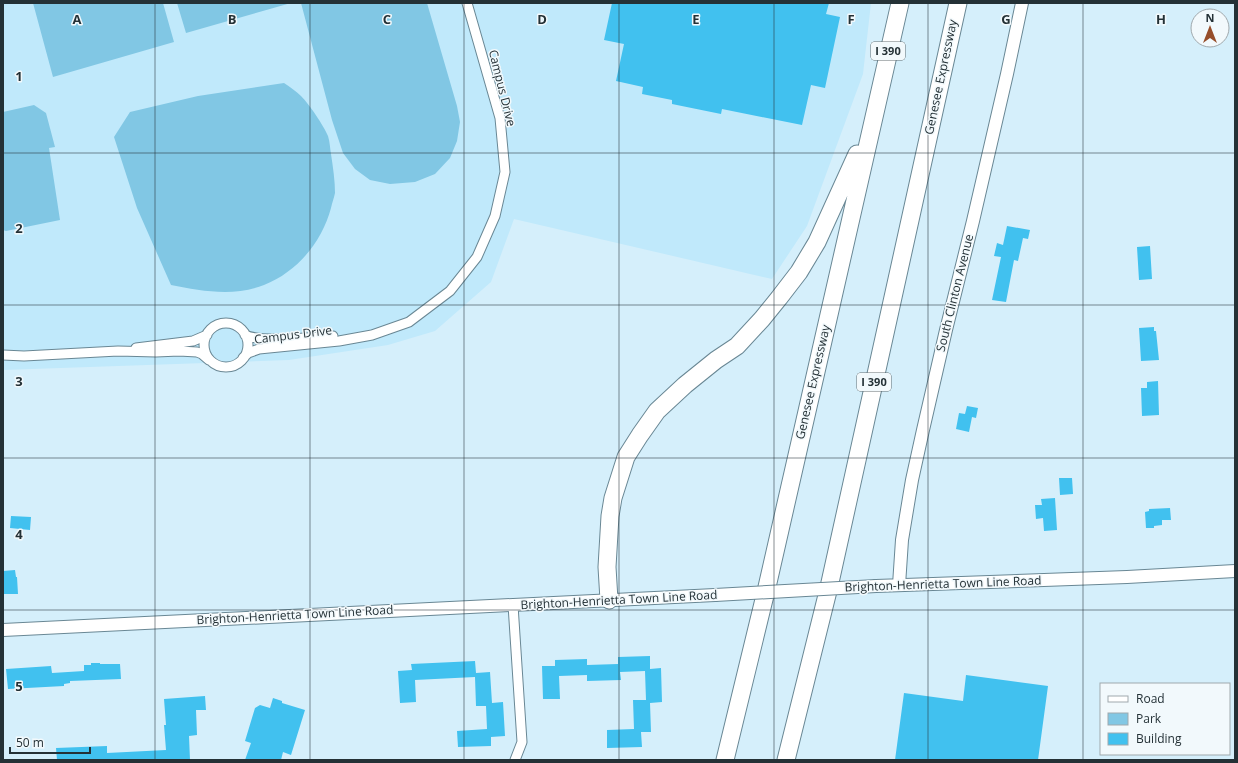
<svg xmlns="http://www.w3.org/2000/svg" width="1238" height="763" font-family="'Open Sans',sans-serif">
  <style>
    .built { fill: #c0e9fb }
    .green { fill: #81c7e4 }
    .building { fill: #41c1ef }
    .lines { fill: none; stroke-linecap: round; stroke-linejoin: round }
    .minor-casing { stroke: #698794; stroke-width: 11 }
    .tertiary-casing { stroke: #698794; stroke-width: 14 }
    .motorway-casing { stroke: #698794; stroke-width: 19 }
    .minor { stroke: #fff; stroke-width: 9 }
    .tertiary { stroke: #fff; stroke-width: 12 }
    .motorway { stroke: #fff; stroke-width: 17 }
    .tertiary-bridge-casing { stroke: #698794; stroke-width: 14; stroke-linecap: butt }
    .tertiary-bridge { stroke: #fff; stroke-width: 12 }
    .grid { fill: none; stroke: #243136; stroke-width: 1; stroke-opacity: 0.55 }
    .labels { text-anchor: middle; stroke-width: 3; stroke-linejoin: round; paint-order: stroke }
    .shield { fill: #f2f9fc; stroke: #626d71; stroke-width: 1 }
    .shield-label { font-size: 11px; font-weight: bold; fill: #243136 }
    .street-label { font-size: 12px; fill: #243136; stroke: #f2f9fc }
    .grid-label { font-size: 13px; text-anchor: middle; font-weight: bold; fill: #243136; stroke: #f2f9fc; stroke-width: 3; stroke-linejoin: round; paint-order: stroke }
  </style>
  <rect width="100%" height="100%" fill="#d5effb"/>
  <!-- built -->
  <path class="built" d="M 3,3 L 871,3 L 863,74 L 807,226 L 772,279 L 514,219 L 491,282 L 435,331 L 388,345 L 289,360 L 3,370 Z"/>
  <!-- green -->
  <path class="green" d="M 33,3 L 163,3 L 174,42 L 53,77 Z
    M 177,3 L 291,3 L 186,33 Z
    M 301,3 L 427,3 L 457,106 L 460,122 L 457,141 L 450,158 L 435,174 L 415,182 L 390,184 L 370,180 L 355,169 L 343,153 L 332,120 Z
    M 284,83 C 290,87 296,91 301,96 C 309,104 324,126 328,136 C 330,142 330,149 331,154 C 333,167 335,181 335,193 C 334,198 332,203 331,208 C 322,242 297,272 264,285 C 234,297 201,291 171,285 L 137,208 L 114,137 L 130,112 L 198,96 Z
    M 34,105 L 46,113 L 55,147 L 49,148 L 60,220 L 6,231 L 3,230 L 3,112 Z"/>
  <!-- building -->
  <path class="building" d="M 612,3 L 829,3 L 826,14 L 840,17 L 825,88 L 811,85 L 802,125 L 722,109 L 721,114 L 672,104 L 672,100 L 642,94 L 643,87 L 616,81 L 624,44 L 604,40 Z
    M 1007,226 L 1030,230 L 1028,239 L 1023,238 L 1018,261 L 1014,260 L 1006,302 L 992,300 L 1001,257 L 994,256 L 997,243 L 1003,245 Z
    M 1150,246 L 1152,279 L 1139,280 L 1137,247 Z
    M 1154,327 L 1154,331 L 1156,331 L 1159,360 L 1141,361 L 1139,328 Z
    M 1158,381 L 1159,415 L 1142,416 L 1141,388 L 1147,388 L 1147,382 Z
    M 967,406 L 978,408 L 976,418 L 972,417 L 969,432 L 956,429 L 959,413 L 965,414 Z
    M 1059,478 L 1072,478 L 1073,494 L 1060,495 Z
    M 1055,498 L 1057,530 L 1044,531 L 1043,518 L 1036,519 L 1035,505 L 1042,505 L 1041,499 Z
    M 1170,508 L 1171,520 L 1162,520 L 1162,525 L 1154,526 L 1154,528 L 1146,528 L 1145,512 L 1149,511 L 1149,509 Z
    M 11,516 L 31,517 L 30,530 L 10,528 Z
    M 15,570 L 16,577 L 17,577 L 18,594 L 3,594 L 3,571 Z
    M 650,656 L 650,669 L 661,668 L 662,702 L 650,703 L 651,732 L 641,732 L 642,747 L 607,748 L 607,730 L 634,729 L 633,700 L 646,700 L 645,671 L 620,672 L 621,680 L 587,681 L 587,675 L 559,676 L 560,699 L 543,699 L 542,666 L 555,666 L 555,660 L 587,659 L 587,665 L 618,664 L 618,657 Z
    M 475,661 L 476,673 L 490,672 L 492,703 L 503,702 L 505,736 L 491,737 L 491,746 L 458,747 L 457,731 L 487,729 L 486,706 L 476,706 L 475,677 L 415,680 L 416,702 L 400,703 L 398,671 L 412,670 L 411,664 Z
    M 91,663 L 100,663 L 100,664 L 120,664 L 121,679 L 70,681 L 70,683 L 64,684 L 64,686 L 8,689 L 6,669 L 51,666 L 52,673 L 84,671 L 84,665 L 91,665 Z
    M 966,675 L 1048,686 L 1038,760 L 895,760 L 904,693 L 963,701 Z
    M 205,696 L 206,710 L 196,710 L 197,735 L 189,736 L 190,760 L 57,760 L 56,748 L 107,746 L 107,753 L 166,750 L 164,725 L 166,725 L 164,699 Z
    M 273,698 L 282,701 L 282,703 L 305,710 L 291,755 L 283,752 L 281,760 L 245,760 L 251,743 L 245,741 L 255,708 L 260,705 L 270,708 Z"/>
  <g class="lines">
    <!-- minor casing -->
    <g class="minor-casing">
      <path id="minor" d="M204 345a22 22 0 1 1 44 0a22 22 0 1 1-44 0Z
        M 245,335 C 262,343 313,337 333,336
        M 136,348 L 193,341 L 207,335
        M 3,355 L 24,356 L 118,351 L 156,352 L 179,351 L 197,352 L 202,354 L 209,360
        M 243,358 L 248,353 L 259,349 L 339,341 L 372,335 L 409,322 L 450,291 L 477,257 L 495,216 L 505,172 L 500,118 L 467,3
        M 513,605 L 522,742 L 515,760"/>
    </g>
    <!-- tertiary casing -->
    <g class="tertiary-casing">
      <path id="tertiary" d="M 899,585 L 902,540 L 912,480 L 923,430 L 946,330 L 973,221 L 1007,74 L 1022,3
        M 876,586 L 1127,577 L 1235,571
        M 3,630 L 715,595"/>
    </g>
    <!-- motorway casing -->
    <g class="motorway-casing">
      <path id="motorway" d="M 609,600 L 607,567 L 610,516 L 613,498 L 626,457 L 640,435 L 657,411 L 685,385 L 716,360 L 737,346 L 762,319 L 779,298 L 799,272 L 817,242 L 857,154
        M 725,760 L 767,587 L 900,3
        M 786,760 L 829,587 L 958,3"/>
    </g>
    <!-- minor -->
    <use href="#minor" class="minor"/>
    <!-- tertiary -->
    <use href="#tertiary" class="tertiary"/>
    <!-- motorway -->
    <use href="#motorway" class="motorway"/>
    <!-- tertiary-bridge casing -->
    <g class="tertiary-bridge-casing">
      <path id="tertiary-bridge" d="M 715,595 L 876,586"/>
    </g>
    <!-- tertiary-bridge -->
    <use href="#tertiary-bridge" class="tertiary-bridge"/>
  </g>
  <!-- grid -->
  <path class="grid" d="M 155,3 L 155,760M 310,3 L 310,760M 464,3 L 464,760M 619,3 L 619,760M 774,3 L 774,760M 928,3 L 928,760M 1083,3 L 1083,760M 3,153 L 1235,153M 3,305 L 1235,305M 3,458 L 1235,458M 3,610 L 1235,610"/>
  <g class="labels">
    <!-- shield labels -->
    <g class="shield">
      <rect x="871" y="42" width="34" height="18" rx="3"/>
      <rect x="857" y="373" width="34" height="18" rx="3"/>
    </g>
    <g class="shield-label">
      <text x="888" y="55">I 390</text>
      <text x="874" y="386">I 390</text>
    </g>
    <!-- street labels -->
    <g class="street-label">
      <text transform="translate(941 77) rotate(-78)" y="4">Genesee Expressway</text>
      <text transform="translate(502 88) rotate(76)" y="4">Campus Drive</text>
      <text transform="translate(955 293) rotate(-76)" y="4">South Clinton Avenue</text>
      <text transform="translate(293 335) rotate(-7)" y="4">Campus Drive</text>
      <text transform="translate(813 382) rotate(-77)" y="4">Genesee Expressway</text>
      <text transform="translate(943 584) rotate(-2)" y="4">Brighton-Henrietta Town Line Road</text>
      <text transform="translate(619 600) rotate(-3)" y="4">Brighton-Henrietta Town Line Road</text>
      <text transform="translate(295 615) rotate(-3)" y="4">Brighton-Henrietta Town Line Road</text>
    </g>
  </g>
  <g class="grid-label">
    <text x="77" y="24">A</text>
    <text x="232" y="24">B</text>
    <text x="387" y="24">C</text>
    <text x="542" y="24">D</text>
    <text x="696" y="24">E</text>
    <text x="851" y="24">F</text>
    <text x="1006" y="24">G</text>
    <text x="1161" y="24">H</text>
    <text x="19" y="81">1</text>
    <text x="19" y="233">2</text>
    <text x="19" y="386">3</text>
    <text x="19" y="539">4</text>
    <text x="19" y="691">5</text>
  </g>
  <!-- border -->
  <rect width="1238" height="763" fill="none" stroke="#243136" stroke-width="8"/>
  <!-- legend -->
  <rect x="1100" y="683" width="130" height="72" fill="#f2f9fc" stroke="#a0a9ad"/>
  <rect x="1108" y="696" width="20" height="6" fill="#ffffff" stroke="#a0a9ad"/>
  <text x="1136" y="703" font-size="12" fill="#243136">Road</text>
  <rect x="1108" y="713" width="20" height="12" fill="#81c7e4" stroke="#a0a9ad"/>
  <text x="1136" y="723" font-size="12" fill="#243136">Park</text>
  <rect x="1108" y="733" width="20" height="12" fill="#41c1ef" stroke="#a0a9ad"/>
  <text x="1136" y="743" font-size="12" fill="#243136">Building</text>
  <!-- north arrow -->
  <g transform="translate(1210 28)"><circle r="19" fill="#f2f9fc" stroke="#a0a9ad"/>
  <path d="M0-3L7 15L0 10L-7 15Z" fill="#964e2a"/>
  <text y="-6" font-size="11" font-weight="bold" text-anchor="middle" fill="#243136">N</text>
  </g>
  <!-- scale -->
  <path d="M10 747v6h80v-6" fill="none" stroke="#243136" stroke-width="2"/>
  <text x="16" y="747" font-size="12" fill="#243136" stroke="#f2f9fc" stroke-width="3" paint-order="stroke">50 m</text>
</svg>
